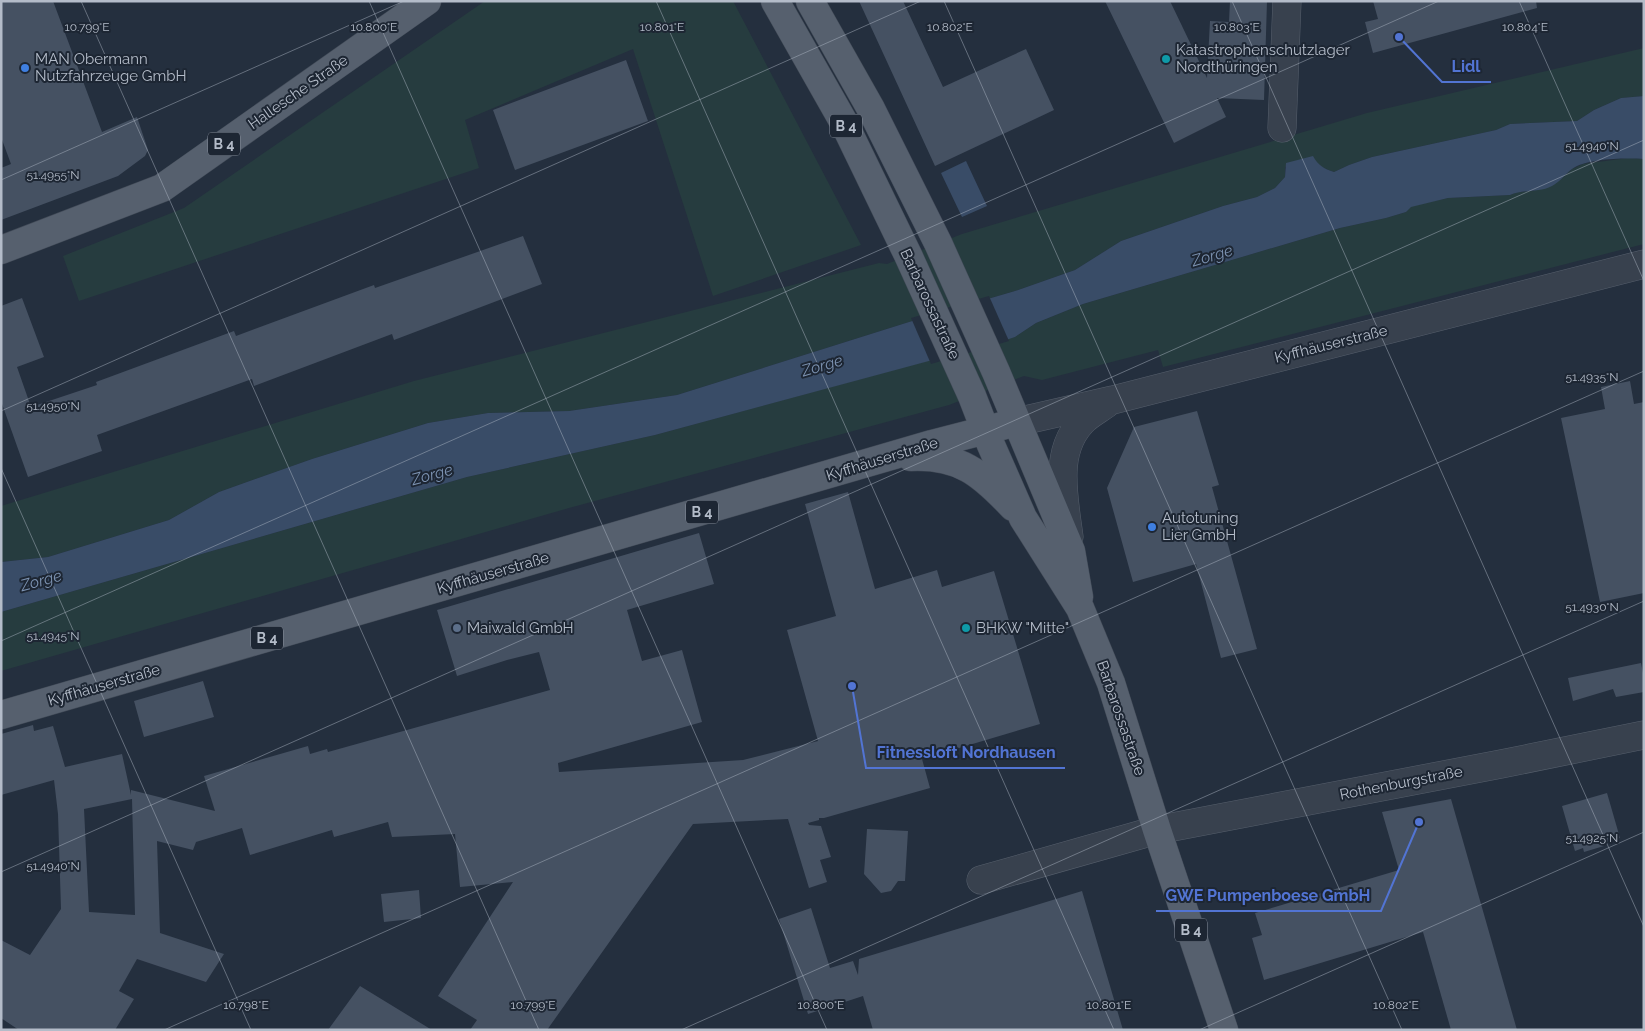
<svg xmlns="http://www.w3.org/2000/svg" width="1645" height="1031" font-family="Raleway,sans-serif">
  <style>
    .green { fill: #263c3f }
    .water { fill: #394c67 }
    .pier { fill: #242f3e }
    .building { fill: #455162; fill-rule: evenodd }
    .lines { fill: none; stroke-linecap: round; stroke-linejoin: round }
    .minor-casing { stroke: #565f6c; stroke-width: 29 }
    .major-casing { stroke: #414a57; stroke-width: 29 }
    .minor { stroke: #38414e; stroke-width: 28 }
    .major { stroke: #56606e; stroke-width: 28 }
    .ticks { fill: none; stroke: #b4bcc9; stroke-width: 1; stroke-opacity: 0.45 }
    .culture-dot { fill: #0f9aa8; stroke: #1d2633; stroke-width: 2 }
    .shop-dot { fill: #3f7fe0; stroke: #1d2633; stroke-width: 2 }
    .service-dot { fill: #5c6f8a; stroke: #1d2633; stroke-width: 2 }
    .labels { text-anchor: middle; stroke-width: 4; stroke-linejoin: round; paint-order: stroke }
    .shield { fill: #1d2633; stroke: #878f9c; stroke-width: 1 }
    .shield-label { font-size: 14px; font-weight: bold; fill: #b4bcc9 }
    .poi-label { font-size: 15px; fill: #b4bcc9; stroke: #1d2633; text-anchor: start }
    .street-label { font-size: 15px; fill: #b4bcc9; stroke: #1d2633 }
    .water-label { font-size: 16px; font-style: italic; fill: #7c92b1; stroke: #1d2633 }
    .ticks-label { font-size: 12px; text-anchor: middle; fill: #b4bcc9; stroke: #1d2633; stroke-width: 4; stroke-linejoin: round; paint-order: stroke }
    .leader { fill: none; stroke: #5274d3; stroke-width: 2 }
    .callout-dot { fill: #5274d3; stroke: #1d2633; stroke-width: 2 }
    .callout-label { font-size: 16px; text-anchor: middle; font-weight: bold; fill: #5274d3; stroke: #1d2633; stroke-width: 4; stroke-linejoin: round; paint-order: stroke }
  </style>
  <rect width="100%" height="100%" fill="#242f3e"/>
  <!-- green -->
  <path class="green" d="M 485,1 L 733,1 L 861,245 L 713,296 L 633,49 L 465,120 L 479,168 L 79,301 L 63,256 L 184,208 Z
    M 1644,48 L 1644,96 L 1621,98 L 1594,110 L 1577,121 L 1510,124 L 1496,130 L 1372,157 L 1349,165 L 1334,172 C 1324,169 1318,165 1312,157 L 1285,167 L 1285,177 L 1275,188 L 1257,197 L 1223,206 L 1121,241 L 1075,270 L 1015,291 L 909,322 L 677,395 L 569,411 L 488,413 L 428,423 L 312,459 L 219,492 L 169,520 L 48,557 L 1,562 L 1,506 L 414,381 L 879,263 L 887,264 L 962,234 L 1367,113 Z
    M 1628,158 L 1644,159 L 1644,244 L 1163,367 L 1158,350 L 1042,380 L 1024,376 L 949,405 L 569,508 L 1,671 L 1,612 L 467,477 L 655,435 L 1015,337 L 1036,323 L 1083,304 L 1340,228 L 1386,218 L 1406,212 L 1411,206 L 1448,198 L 1510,195 L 1517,192 L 1533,191 L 1560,180 L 1572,169 L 1583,164 Z"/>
  <!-- water -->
  <path class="water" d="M 1644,96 L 1644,159 C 1625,158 1588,158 1572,169 C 1565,174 1560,182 1552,186 C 1539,193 1523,189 1510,195 L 1448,198 L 1411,207 L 1406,212 L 1386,218 L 1340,228 L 1083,304 L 1036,323 L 1015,337 L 1003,341 L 655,435 L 467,477 L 1,612 L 1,562 L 48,557 L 169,520 L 219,492 L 312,459 L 428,423 L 488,413 L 569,411 L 677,395 L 909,322 L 1015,291 L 1075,270 L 1121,241 L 1223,206 L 1257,197 L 1275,188 L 1285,177 L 1286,163 L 1313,156 C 1318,165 1324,169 1334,172 L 1349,165 L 1372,157 L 1496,130 L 1510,124 L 1577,121 L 1594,110 L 1621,98 Z
    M 966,161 L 987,206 L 962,217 L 941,173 Z"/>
  <!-- pier -->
  <path class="pier" d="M 989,296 L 1009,341 L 931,364 L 911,318 Z"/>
  <!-- building -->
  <path class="building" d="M 1,1 L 53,1 L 102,132 L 137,117 L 148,150 L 145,156 L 118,176 L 1,220 L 1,168 L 11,164 L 1,137 Z
    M 859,1 L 903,1 L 943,87 L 1026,49 L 1054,110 L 935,166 Z
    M 1105,1 L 1170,1 L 1207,78 L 1210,21 L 1229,22 L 1230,1 L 1267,1 L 1264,100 L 1217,98 L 1226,117 L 1174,143 Z
    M 1373,1 L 1536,1 L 1537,8 L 1373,53 L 1365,22 L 1378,19 Z
    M 626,60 L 648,121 L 515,170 L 493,110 Z
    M 523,236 L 542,284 L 394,340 L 392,334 L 254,386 L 252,379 L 97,435 L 102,451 L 28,477 L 1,401 L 1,306 L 22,298 L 44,357 L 17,367 L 31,407 L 97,385 L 96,382 L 234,331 L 236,336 L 374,285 L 375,288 Z
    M 1630,381 L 1634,404 L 1644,402 L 1644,593 L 1600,602 L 1561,418 L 1605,409 L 1601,387 Z
    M 1197,411 L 1219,485 L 1212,487 L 1257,649 L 1221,658 L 1196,564 L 1133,582 L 1107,488 L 1134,427 Z
    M 848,492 L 875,589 L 937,570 L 942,587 L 994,571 L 1040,724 L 922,759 L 930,788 L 824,818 L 819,818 L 819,820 L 808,823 L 809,825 L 821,826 L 831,857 L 820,860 L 827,882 L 809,888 L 788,819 L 693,824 L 547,1030 L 470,1030 L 477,1020 L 438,996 L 513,882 L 460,887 L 455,834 L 392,837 L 388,822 L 334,837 L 332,830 L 250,855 L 242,828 L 196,842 L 193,850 L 157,841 L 160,933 L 224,954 L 206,982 L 137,959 L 119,991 L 134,999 L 115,1030 L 19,1030 L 1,1018 L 1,940 L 30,955 L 61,909 L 58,814 L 54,780 L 1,795 L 1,734 L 33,725 L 34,731 L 53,726 L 65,767 L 122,754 L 131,795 L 131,790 L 215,811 L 204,776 L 308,746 L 310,754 L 327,749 L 328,752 L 550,690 L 539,652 L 507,660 L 457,676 L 437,610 L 699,533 L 714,584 L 627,610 L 642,661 L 682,650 L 702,722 L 558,763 L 559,772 L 743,760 L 818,741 L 787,630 L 836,616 L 805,504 ZM 132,799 L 135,915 L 89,912 L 84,809 Z
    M 1641,663 L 1644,678 L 1644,692 L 1616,697 L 1613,689 L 1573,701 L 1568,678 Z
    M 203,681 L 214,717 L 144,737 L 134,701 Z
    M 1607,793 L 1620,838 L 1603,843 L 1604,846 L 1584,852 L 1583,848 L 1575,851 L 1562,806 Z
    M 1451,799 L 1517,1030 L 1451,1030 L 1423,932 L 1264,980 L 1252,938 L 1262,935 L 1255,913 L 1399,870 L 1382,812 Z
    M 867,829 L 908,831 L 905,881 L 898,881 L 891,891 L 881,893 L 864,874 Z
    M 419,890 L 421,918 L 384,922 L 381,894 Z
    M 1082,891 L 1123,1030 L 873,1030 L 863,996 L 808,1014 L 779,919 L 811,908 L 830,968 L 853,961 L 858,975 L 859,959 Z
    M 360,986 L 432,1030 L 328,1030 Z"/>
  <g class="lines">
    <!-- minor casing -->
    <g class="minor-casing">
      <path id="minor" d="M 1282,128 L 1287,1
        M 1017,422 L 1113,400 L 1644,264
        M 1069,537 C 1064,497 1052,448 1086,418 C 1092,413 1099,409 1106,404
        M 981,880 L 1157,830 L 1501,764 L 1644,735"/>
    </g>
    <!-- major casing -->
    <g class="major-casing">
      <path id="major" d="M 775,1 L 843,121 L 908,255 L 972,396 L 991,445 L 1023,518 L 1080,608 L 1111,683 L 1157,830 L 1224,1030
        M 810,1 L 871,109 L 938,243 L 996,372 L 1071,551 L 1079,597
        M 1,250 L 162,188 L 427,1
        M 911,457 C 960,455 981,473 1013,507
        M 1,715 L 932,444 L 1017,422"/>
    </g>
    <!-- minor -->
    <use href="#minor" class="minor"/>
    <!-- major -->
    <use href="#major" class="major"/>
  </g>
  <!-- ticks -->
  <path class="ticks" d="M 81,1 L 539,1030M 369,1 L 827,1030M 656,1 L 1114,1030M 944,1 L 1402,1030M 1232,1 L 1644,927M 1519,1 L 1644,281M 1,180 L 404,1M 1,411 L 921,1M 1,468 L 251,1030M 1,641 L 1439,1M 1,872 L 1644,140M 164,1030 L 1644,371M 681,1030 L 1644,601M 1199,1030 L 1644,832"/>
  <!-- markers -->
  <g class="culture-dot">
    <circle cx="1166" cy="59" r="5"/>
    <circle cx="966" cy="628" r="5"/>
  </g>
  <g class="shop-dot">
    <circle cx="25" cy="68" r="5"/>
    <circle cx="1152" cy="527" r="5"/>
  </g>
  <circle class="service-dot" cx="457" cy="628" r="5"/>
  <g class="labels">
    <!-- shield labels -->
    <g class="shield">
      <rect x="830" y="114.5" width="32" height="23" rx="4"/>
      <rect x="208" y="132.5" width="32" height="23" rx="4"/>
      <rect x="686" y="500.5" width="32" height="23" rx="4"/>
      <rect x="251" y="626.5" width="32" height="23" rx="4"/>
      <rect x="1175" y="918.5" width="32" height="23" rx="4"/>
    </g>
    <g class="shield-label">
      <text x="846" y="131">B 4</text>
      <text x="224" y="149">B 4</text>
      <text x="702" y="517">B 4</text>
      <text x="267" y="643">B 4</text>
      <text x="1191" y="935">B 4</text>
    </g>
    <!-- poi labels -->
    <g class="poi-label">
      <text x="1176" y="55">Katastrophenschutzlager<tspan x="1176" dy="17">Nordthüringen</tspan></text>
      <text x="35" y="64">MAN Obermann<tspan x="35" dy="17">Nutzfahrzeuge GmbH</tspan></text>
      <text x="1162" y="523">Autotuning<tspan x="1162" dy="17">Lier GmbH</tspan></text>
      <text x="467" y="633">Maiwald GmbH</text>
      <text x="976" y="633">BHKW "Mitte"</text>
    </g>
    <!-- street labels -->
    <g class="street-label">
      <text transform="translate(298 92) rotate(-35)" y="5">Hallesche Straße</text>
      <text transform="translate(930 304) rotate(65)" y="5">Barbarossastraße</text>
      <text transform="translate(1331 344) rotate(-14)" y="5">Kyffhäuserstraße</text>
      <text transform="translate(882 459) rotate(-17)" y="5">Kyffhäuserstraße</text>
      <text transform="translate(493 573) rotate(-16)" y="5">Kyffhäuserstraße</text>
      <text transform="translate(104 685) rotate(-16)" y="5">Kyffhäuserstraße</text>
      <text transform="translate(1121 718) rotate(71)" y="5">Barbarossastraße</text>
      <text transform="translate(1401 783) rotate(-11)" y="5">Rothenburgstraße</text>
    </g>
    <!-- water labels -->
    <g class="water-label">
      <text transform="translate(1212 255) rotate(-16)" y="6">Zorge</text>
      <text transform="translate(822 365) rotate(-16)" y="6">Zorge</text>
      <text transform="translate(432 474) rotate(-15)" y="6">Zorge</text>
      <text transform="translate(41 580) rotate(-15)" y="6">Zorge</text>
    </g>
  </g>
  <g class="ticks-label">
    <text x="662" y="31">10.801°E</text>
    <text x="1237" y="31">10.803°E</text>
    <text x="1525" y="31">10.804°E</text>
    <text x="87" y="31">10.799°E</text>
    <text x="374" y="31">10.800°E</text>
    <text x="950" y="31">10.802°E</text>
    <text x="1592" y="150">51.4940°N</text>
    <text x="53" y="179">51.4955°N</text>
    <text x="1592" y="381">51.4935°N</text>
    <text x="53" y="410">51.4950°N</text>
    <text x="1592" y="611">51.4930°N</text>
    <text x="53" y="640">51.4945°N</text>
    <text x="1592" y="842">51.4925°N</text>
    <text x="53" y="870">51.4940°N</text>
    <text x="246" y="1009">10.798°E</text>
    <text x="533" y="1009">10.799°E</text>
    <text x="821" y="1009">10.800°E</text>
    <text x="1109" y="1009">10.801°E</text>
    <text x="1396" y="1009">10.802°E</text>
  </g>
  <!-- callouts -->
  <path class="leader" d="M1399 37L1442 82H1491M852 686L866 768H1065M1419 822L1381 911H1156"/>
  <g class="callout-dot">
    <circle cx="1399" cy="37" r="5"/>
    <circle cx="852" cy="686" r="5"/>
    <circle cx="1419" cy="822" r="5"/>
  </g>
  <g class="callout-label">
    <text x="1466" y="72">Lidl</text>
    <text x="966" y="758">Fitnessloft Nordhausen</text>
    <text x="1268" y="901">GWE Pumpenboese GmbH</text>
  </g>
  <!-- border -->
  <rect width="1645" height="1031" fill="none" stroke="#b4bcc9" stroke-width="5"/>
</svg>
